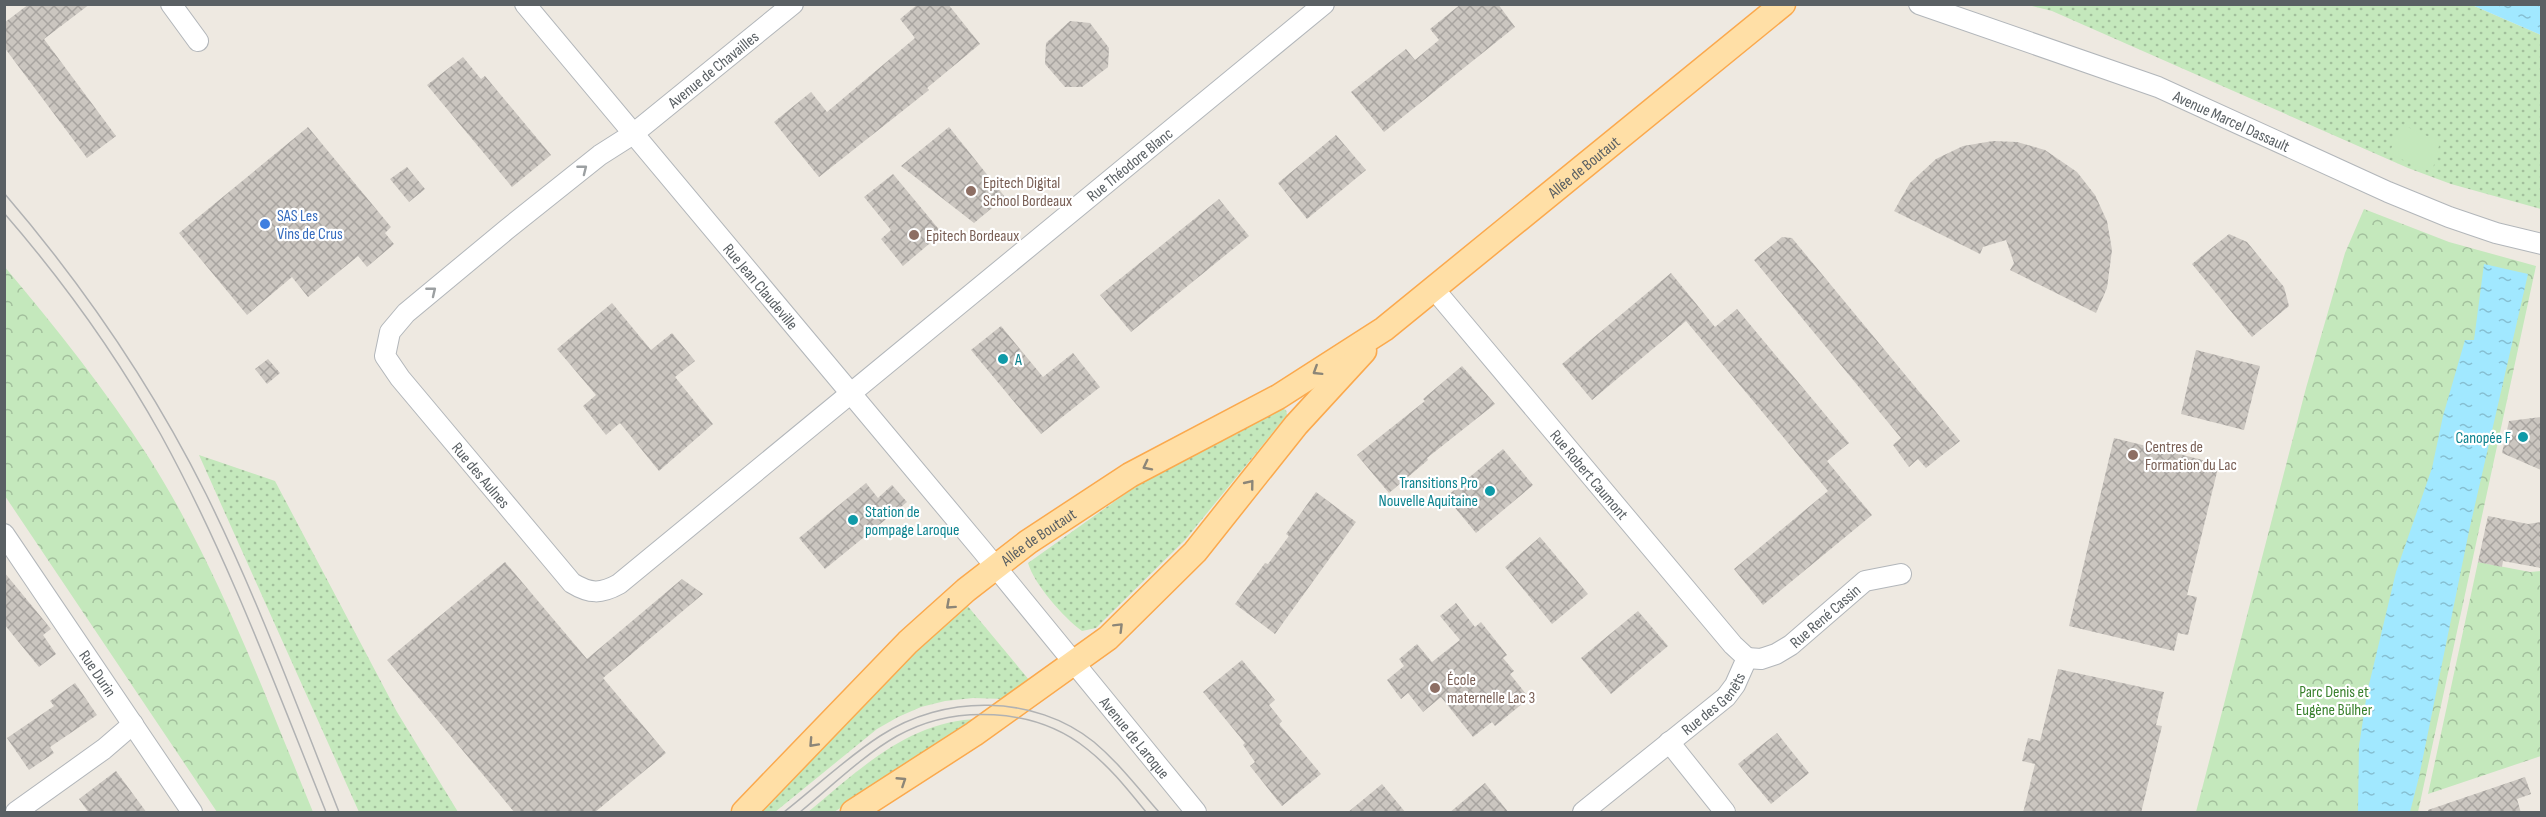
<svg xmlns="http://www.w3.org/2000/svg" width="2546" height="817" font-family="'Sofia Sans Condensed',sans-serif">
  <style>
    .grass { fill: url(#grass-dots) }
    .forest { fill: url(#forest-crowns) }
    .pitch { fill: #c4e8bc }
    .water { fill: url(#water-ripples) }
    .building { fill: url(#building-cross-hatch) }
    .lines { fill: none; stroke-linecap: round; stroke-linejoin: round }
    .minor-casing { stroke: #b2b6ba; stroke-width: 22 }
    .major-casing { stroke: #fba94d; stroke-width: 27 }
    .minor { stroke: #fff; stroke-width: 20 }
    .major { stroke: #ffdfa6; stroke-width: 24 }
    .tram { stroke: #b1b2b3; stroke-width: 1.5 }
    .oneway { stroke: #9ca0a2 }
    .oneway2 { stroke: #8c8678 }
    .education-dot { fill: #8d6e63; stroke: #fff; stroke-width: 2 }
    .shop-dot { fill: #3f7fe0; stroke: #fff; stroke-width: 2 }
    .culture-dot { fill: #0f9aa8; stroke: #fff; stroke-width: 2 }
    .labels { text-anchor: middle; stroke-width: 4.5; stroke-linejoin: round; paint-order: stroke }
    .street-label { font-size: 16px; fill: #5a6064; stroke: #fff }
    .education-label { font-size: 16px; fill: #785e54; stroke: #fff; text-anchor: start }
    .shop-label { font-size: 16px; fill: #366cbe; stroke: #fff; text-anchor: start }
    .culture-label { font-size: 16px; fill: #0d838f; stroke: #fff; text-anchor: start }
    .park-label { font-size: 16px; fill: #39812d; stroke: #fff }
  </style>
  <defs>
    <pattern id="grass-dots" width="8" height="8" patternUnits="userSpaceOnUse" patternTransform="scale(1.5)"><rect width="8" height="8" fill="#c4e8bc"/><path d="M2 2h.1M6 6h.1" fill="none" stroke="#a2bf9c" stroke-width="1.8" stroke-linecap="round"/></pattern>
    <pattern id="forest-crowns" width="20" height="18" patternUnits="userSpaceOnUse" patternTransform="scale(1.5)"><rect width="20" height="18" fill="#c4e8bc"/><path d="M2 6a3 3 0 1 1 6 0M12 15a3 3 0 1 1 6 0" fill="none" stroke="#a2bf9c"/></pattern>
    <pattern id="water-ripples" width="26" height="14" patternUnits="userSpaceOnUse" patternTransform="scale(1.5)"><rect width="26" height="14" fill="#a1e8ff"/><path d="M2 4q2-2 4 0t4 0M15 11q2-2 4 0t4 0" fill="none" stroke="#86bfd2"/></pattern>
    <pattern id="building-cross-hatch" width="8" height="8" patternUnits="userSpaceOnUse" patternTransform="scale(1.5)"><rect width="8" height="8" fill="#cbc6c0"/><path d="M0 0l8 8M0 8l8-8" fill="none" stroke="#a8a4a0"/></pattern>
  </defs>
  <rect width="100%" height="100%" fill="#eee9e1"/>
  <!-- grass -->
  <path class="grass" d="M 2028,5 L 2472,5 L 2541,35 L 2541,209 L 2451,184 L 2408,168 L 2052,11 Z
    M 1280,408 L 1286,410 L 1287,415 L 1185,540 L 1096,628 L 1082,631 C 1064,618 1034,584 1028,563 L 1135,487 Z
    M 199,455 L 275,481 L 397,712 L 458,812 L 359,812 Z
    M 966,604 L 1030,681 L 1005,699 L 973,698 L 945,701 L 921,707 L 898,717 L 877,729 L 775,812 L 761,812 L 916,650 Z
    M 980,719 L 834,812 L 808,812 C 859,770 909,720 980,719 Z"/>
  <!-- forest -->
  <path class="forest" d="M 2364,209 L 2449,242 L 2536,266 L 2418,812 L 2196,812 L 2306,388 L 2345,253 Z
    M 4,266 C 56,328 106,390 149,458 C 217,565 265,695 313,812 L 217,812 L 5,496 Z
    M 2478,562 L 2530,572 L 2541,571 L 2541,756 L 2428,794 Z"/>
  <!-- pitch -->
  <path class="pitch" d="M 2401,124 L 2440,142 L 2432,172 L 2389,154 Z"/>
  <!-- water -->
  <path class="water" d="M 2472,5 L 2541,5 L 2541,35 Z
    M 2484,264 L 2528,274 L 2469,531 L 2419,777 L 2410,812 L 2358,812 L 2359,746 L 2367,693 L 2396,572 L 2432,468 L 2443,416 L 2465,340 L 2474,340 Z"/>
  <!-- building -->
  <path class="building" d="M 29,4 L 90,4 L 44,39 L 116,136 L 87,158 L 4,47 L 4,23 Z
    M 918,4 L 948,4 L 980,44 L 927,88 L 929,90 L 819,177 L 774,122 L 811,92 L 827,112 L 915,38 L 900,19 Z
    M 1461,4 L 1498,4 L 1515,27 L 1384,132 L 1351,92 L 1406,49 L 1415,60 L 1439,40 L 1430,29 Z
    M 1070,21 L 1090,23 L 1109,48 L 1108,67 L 1082,87 L 1065,87 L 1045,64 L 1046,43 Z
    M 463,57 L 481,79 L 485,76 L 551,155 L 512,187 L 427,85 Z
    M 308,127 L 391,227 L 385,233 L 394,244 L 367,267 L 358,256 L 308,297 L 292,277 L 247,315 L 179,233 Z
    M 949,127 L 1005,197 L 974,223 L 901,166 Z
    M 1336,135 L 1366,170 L 1307,219 L 1278,183 Z
    M 1993,141 L 2017,142 L 2045,150 L 2077,172 L 2095,195 L 2107,221 L 2112,250 L 2107,288 L 2096,313 L 2010,270 L 2014,263 L 2006,240 L 1983,247 L 1980,254 L 1894,211 L 1910,183 L 1936,159 L 1963,146 Z
    M 407,167 L 425,189 L 409,202 L 390,179 Z
    M 893,174 L 942,233 L 903,266 L 881,239 L 891,230 L 864,197 Z
    M 1219,199 L 1249,236 L 1131,332 L 1100,295 Z
    M 2229,234 L 2247,242 L 2284,287 L 2289,306 L 2252,337 L 2192,264 Z
    M 1782,237 L 1792,238 L 1960,441 L 1926,468 L 1918,459 L 1909,467 L 1893,445 L 1901,438 L 1754,260 Z
    M 1671,273 L 1715,327 L 1737,309 L 1849,443 L 1827,461 L 1872,515 L 1763,605 L 1734,569 L 1828,491 L 1749,396 L 1686,321 L 1592,400 L 1562,364 Z
    M 612,303 L 651,350 L 672,333 L 695,361 L 675,377 L 713,424 L 659,471 L 620,423 L 606,435 L 583,406 L 596,395 L 557,349 Z
    M 1001,326 L 1043,377 L 1073,353 L 1100,387 L 1041,434 L 971,350 Z
    M 2196,350 L 2260,366 L 2244,430 L 2181,414 Z
    M 268,359 L 280,373 L 267,384 L 255,369 Z
    M 1462,366 L 1495,404 L 1427,458 L 1428,460 L 1389,493 L 1357,455 L 1425,401 L 1423,399 Z
    M 2541,417 L 2541,470 L 2502,453 L 2509,421 Z
    M 2114,438 L 2219,464 L 2187,595 L 2197,597 L 2188,635 L 2178,633 L 2174,651 L 2069,626 Z
    M 1503,449 L 1533,485 L 1476,533 L 1446,497 Z
    M 866,483 L 878,498 L 892,485 L 907,502 L 825,569 L 799,538 Z
    M 1316,492 L 1356,522 L 1275,634 L 1235,604 L 1265,563 L 1268,564 L 1289,536 L 1286,534 Z
    M 2488,516 L 2528,524 L 2541,522 L 2541,568 L 2503,561 L 2502,567 L 2478,562 Z
    M 1540,537 L 1588,594 L 1552,624 L 1505,567 Z
    M 505,562 L 587,659 L 682,579 L 703,594 L 603,678 L 666,753 L 594,813 L 515,813 L 387,660 Z
    M 4,572 L 51,629 L 43,635 L 56,654 L 39,667 L 4,624 Z
    M 1456,603 L 1475,627 L 1481,622 L 1507,655 L 1503,658 L 1514,671 L 1510,674 L 1526,694 L 1518,700 L 1522,704 L 1495,726 L 1492,722 L 1473,737 L 1441,697 L 1423,712 L 1408,693 L 1401,699 L 1387,680 L 1404,666 L 1399,659 L 1417,644 L 1432,662 L 1460,640 L 1440,616 Z
    M 1638,611 L 1668,646 L 1611,694 L 1581,658 Z
    M 1242,660 L 1275,700 L 1269,705 L 1282,721 L 1279,724 L 1321,774 L 1282,806 L 1250,766 L 1255,762 L 1243,745 L 1245,743 L 1203,692 Z
    M 2058,669 L 2164,692 L 2156,725 L 2162,726 L 2141,813 L 2023,813 L 2035,764 L 2022,761 L 2028,738 L 2040,741 Z
    M 75,683 L 97,715 L 50,747 L 54,753 L 29,770 L 7,738 L 54,706 L 50,701 Z
    M 1777,733 L 1809,773 L 1771,804 L 1738,764 Z
    M 116,771 L 147,813 L 89,813 L 79,799 Z
    M 2525,777 L 2531,794 L 2517,799 L 2521,813 L 2428,813 L 2428,810 Z
    M 1485,783 L 1509,813 L 1449,813 Z
    M 1382,784 L 1406,813 L 1347,813 Z"/>
  <g class="lines">
    <!-- minor casing -->
    <g class="minor-casing">
      <g id="minor">
        <path d="M 171,4 L 198,41"/>
        <path id="s1" d="M 525,4 L 981,549 L 1196,812"/>
        <path id="s2" d="M 793,4 L 633,134 L 600,155 L 506,230 L 406,313 L 390,332 L 385,356 L 400,378 L 572,583 C 590,594 601,594 619,584 L 1324,4"/>
        <path id="s3" d="M 1919,4 L 2158,87 L 2388,192 L 2449,217 L 2496,233 L 2542,244"/>
        <path id="s4" d="M 1434,289 L 1733,645 L 1747,658"/>
        <path id="s5" d="M 4,534 L 192,812"/>
        <path id="s6" d="M 1747,658 L 1761,659 L 1776,654 L 1791,645 L 1865,581 L 1901,574"/>
        <path d="M 1669,742 L 1725,812"/>
        <path d="M 16,812 L 104,749 L 133,724"/>
        <path id="s7" d="M 1583,812 L 1726,697 L 1735,685 L 1747,658"/>
      </g>
    </g>
    <!-- major casing -->
    <g class="major-casing">
      <g id="major">
        <path id="s8" d="M 744,812 L 908,642 L 966,590 L 1028,542 L 1130,475 L 1278,397 L 1384,329 L 1783,4"/>
        <path d="M 853,812 L 974,734 L 1108,638 L 1195,552 L 1296,425 L 1364,351"/>
      </g>
    </g>
    <!-- minor -->
    <use href="#minor" class="minor"/>
    <!-- major -->
    <use href="#major" class="major"/>
    <!-- tram -->
    <path class="tram" d="M 4,193 C 83,285 152,386 206,494 C 257,597 297,706 339,812
      M 4,213 C 63,281 117,356 161,435 C 227,555 275,685 326,812
      M 784,812 C 816,787 846,758 880,736 C 944,694 1034,694 1094,742 C 1119,763 1138,788 1159,812
      M 800,812 C 831,787 862,756 897,736 C 954,704 1035,707 1087,749 C 1110,767 1128,790 1146,812"/>
  </g>
  <!-- one-way arrows -->
  <defs><path id="oneway-chevron" d="M-2-3.5L2.5 0L-2 3.5" fill="none" stroke-width="1.6" stroke-linecap="round" stroke-linejoin="round" transform="scale(1.5)"/></defs>
  <g class="oneway">
    <use href="#oneway-chevron" transform="translate(583 169) rotate(-38)"/>
    <use href="#oneway-chevron" transform="translate(432 291) rotate(-39)"/>
  </g>
  <g class="oneway2">
    <use href="#oneway-chevron" transform="translate(1317 371) rotate(148)"/>
    <use href="#oneway-chevron" transform="translate(1147 466) rotate(153)"/>
    <use href="#oneway-chevron" transform="translate(1250 484) rotate(-51)"/>
    <use href="#oneway-chevron" transform="translate(950 605) rotate(138)"/>
    <use href="#oneway-chevron" transform="translate(1119 627) rotate(-45)"/>
    <use href="#oneway-chevron" transform="translate(813 743) rotate(133)"/>
    <use href="#oneway-chevron" transform="translate(902 781) rotate(-33)"/>
  </g>
  <!-- markers -->
  <g class="education-dot">
    <circle cx="971" cy="191" r="6"/>
    <circle cx="914" cy="235" r="6"/>
    <circle cx="2133" cy="455" r="6"/>
    <circle cx="1435" cy="688" r="6"/>
  </g>
  <circle class="shop-dot" cx="265" cy="224" r="6"/>
  <g class="culture-dot">
    <circle cx="1003" cy="359" r="6"/>
    <circle cx="2523" cy="437" r="6"/>
    <circle cx="1490" cy="491" r="6"/>
    <circle cx="853" cy="520" r="6"/>
  </g>
  <g class="labels">
    <!-- street labels -->
    <g class="street-label">
      <text transform="translate(713 69) rotate(-39)" y="6">Avenue de Chavailles</text>
      <text dy="6" stroke="none"><textPath href="#s3" startOffset="334">Avenue Marcel Dassault</textPath></text>
      <text dy="6" stroke="none"><textPath href="#s2" startOffset="1550">Rue Théodore Blanc</textPath></text>
      <text dy="6" stroke="none"><textPath href="#s8" startOffset="1065">Allée de Boutaut</textPath></text>
      <text dy="6" stroke="none"><textPath href="#s1" startOffset="368">Rue Jean Claudeville</textPath></text>
      <text dy="6" stroke="none"><textPath href="#s2" startOffset="698">Rue des Aulnes</textPath></text>
      <text dy="6" stroke="none"><textPath href="#s4" startOffset="242">Rue Robert Caumont</textPath></text>
      <text dy="6" stroke="none"><textPath href="#s8" startOffset="404">Allée de Boutaut</textPath></text>
      <text dy="6" stroke="none"><textPath href="#s6" startOffset="92">Rue René Cassin</textPath></text>
      <text dy="6" stroke="none"><textPath href="#s5" startOffset="168">Rue Durin</textPath></text>
      <text dy="6" stroke="none"><textPath href="#s7" startOffset="170">Rue des Genêts</textPath></text>
      <text dy="6" stroke="none"><textPath href="#s1" startOffset="954">Avenue de Laroque</textPath></text>
    </g>
    <!-- education labels -->
    <g class="education-label">
      <text x="983" y="188">Epitech Digital<tspan x="983" dy="18">School Bordeaux</tspan></text>
      <text x="926" y="241">Epitech Bordeaux</text>
      <text x="2145" y="452">Centres de<tspan x="2145" dy="18">Formation du Lac</tspan></text>
      <text x="1447" y="685">École<tspan x="1447" dy="18">maternelle Lac 3</tspan></text>
    </g>
    <!-- shop labels -->
    <g class="shop-label">
      <text x="277" y="221">SAS Les<tspan x="277" dy="18">Vins de Crus</tspan></text>
    </g>
    <!-- culture labels -->
    <g class="culture-label">
      <text x="1015" y="365">A</text>
      <text x="2511" y="443" text-anchor="end">Canopée F</text>
      <text x="1478" y="488" text-anchor="end">Transitions Pro<tspan x="1478" dy="18">Nouvelle Aquitaine</tspan></text>
      <text x="865" y="517">Station de<tspan x="865" dy="18">pompage Laroque</tspan></text>
    </g>
    <!-- park labels -->
    <g class="park-label">
      <text x="2334" y="697">Parc Denis et<tspan x="2334" dy="18">Eugène Bülher</tspan></text>
    </g>
  </g>
  <!-- border -->
  <rect width="2546" height="817" fill="none" stroke="#5a6064" stroke-width="12"/>
</svg>
